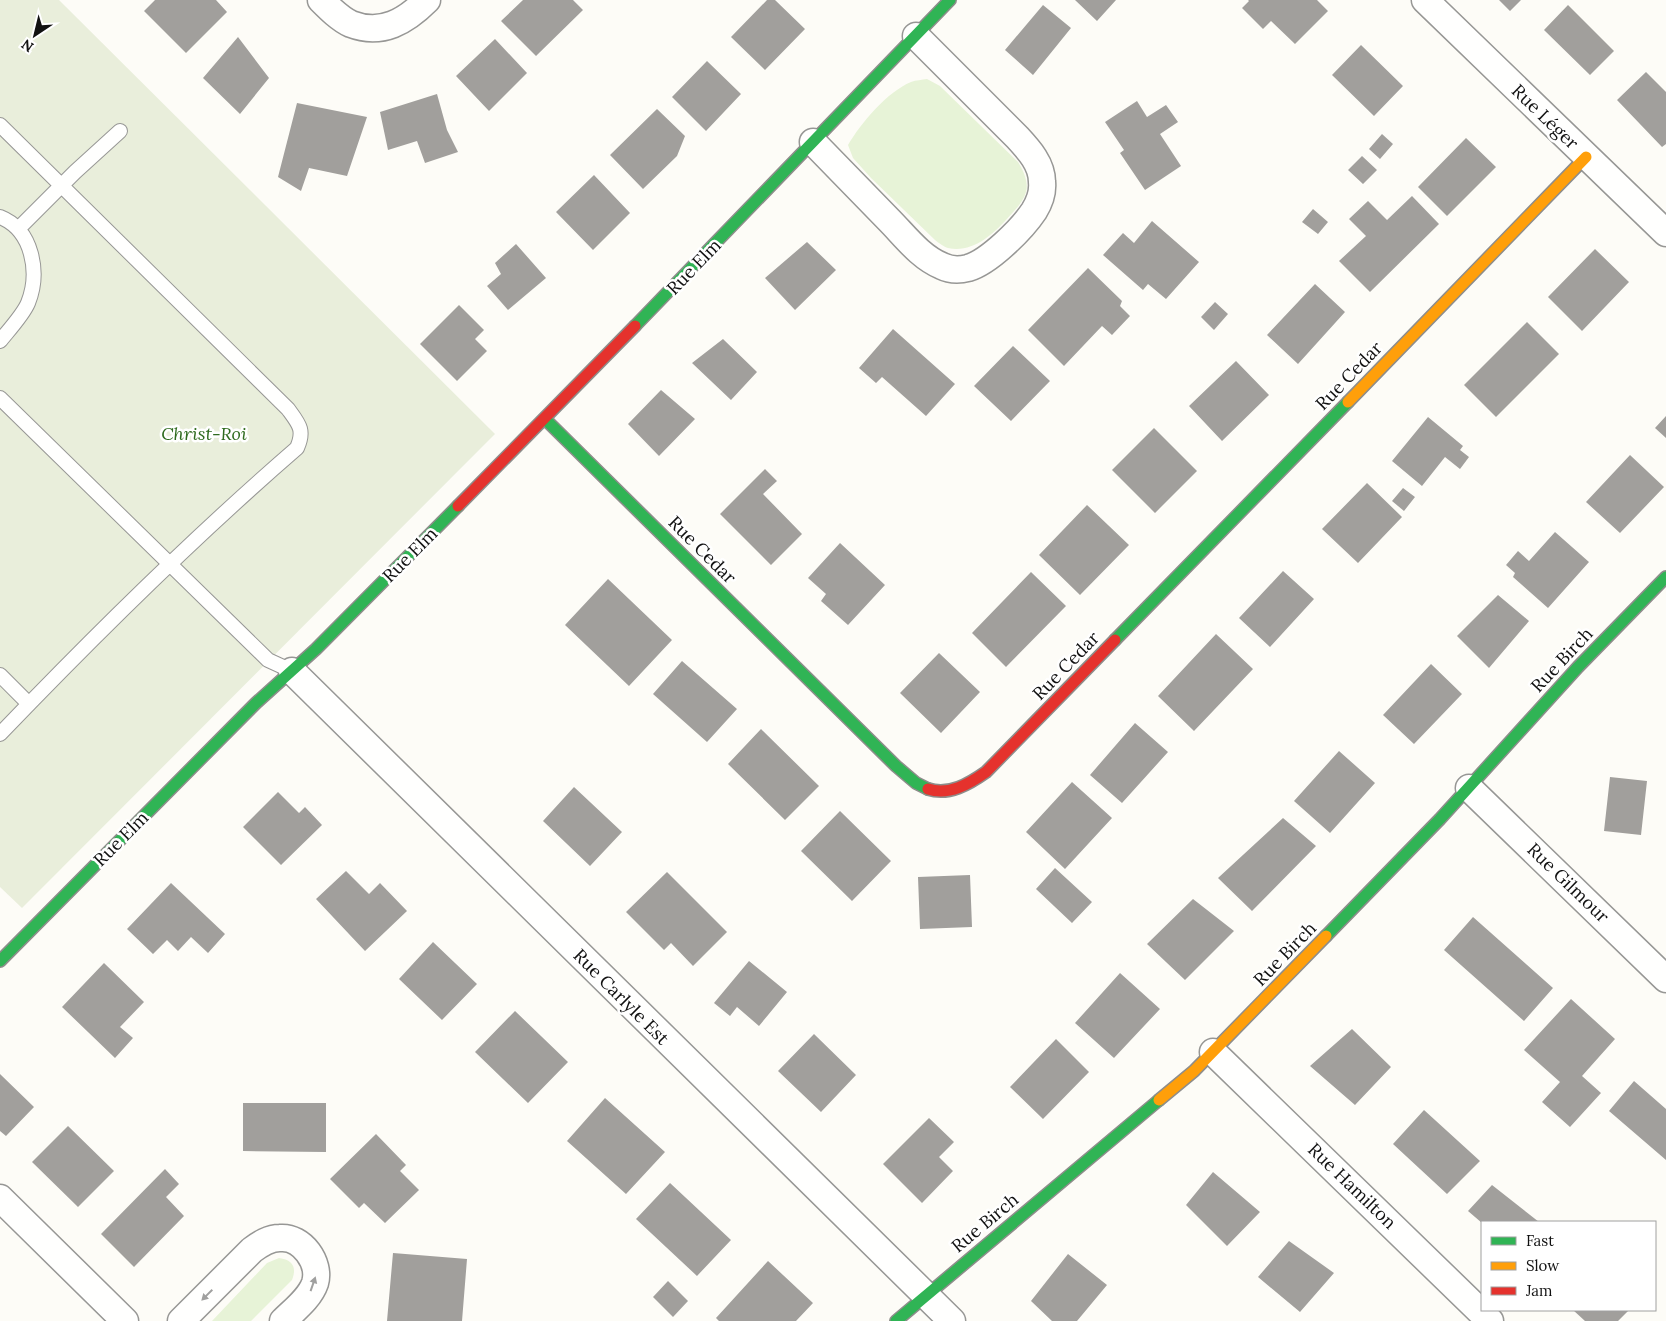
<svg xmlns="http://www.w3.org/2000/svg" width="1666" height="1321" font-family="Lora,serif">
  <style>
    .green { fill: #e7f3d7 }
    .cemetery { fill: #e9eedb }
    .building { fill: #a19f9c }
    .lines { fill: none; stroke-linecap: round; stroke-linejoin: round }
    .lane-casing { stroke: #979795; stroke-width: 16 }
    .street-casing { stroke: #979795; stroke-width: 29 }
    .fast-casing { stroke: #8e8d8b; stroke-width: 14 }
    .slow-casing { stroke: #8e8d8b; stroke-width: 14 }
    .jam-casing { stroke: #8e8d8b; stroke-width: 14 }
    .lane { stroke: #fffffe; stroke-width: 14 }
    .street { stroke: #fffffe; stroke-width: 26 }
    .fast { stroke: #30b455; stroke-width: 11 }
    .slow { stroke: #ff9f0a; stroke-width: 11 }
    .jam { stroke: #e5322d; stroke-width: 11 }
    .oneway { fill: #a0a09f }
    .labels { text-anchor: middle; stroke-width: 5; stroke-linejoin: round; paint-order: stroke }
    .street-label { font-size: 18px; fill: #111; stroke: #fff }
    .park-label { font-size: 18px; font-style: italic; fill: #2f6b1f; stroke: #fff }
  </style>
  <rect width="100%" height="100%" fill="#fdfcf7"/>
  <!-- green -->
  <path class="green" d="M 927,79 L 940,86 L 1018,162 C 1023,170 1029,182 1026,192 C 1023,203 1013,212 1006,220 C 991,236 972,253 948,248 C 944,247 939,243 935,240 L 871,178 L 853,158 L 848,145 C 861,123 887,92 911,82 C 916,80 922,80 927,79 Z
    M 279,1258 C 293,1260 297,1267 292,1280 L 251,1321 L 212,1321 L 267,1263 Z"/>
  <!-- cemetery -->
  <path class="cemetery" d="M 0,0 L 59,0 L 495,434 L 22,908 L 0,887 Z"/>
  <!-- building -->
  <path class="building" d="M 155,0 L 216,0 L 227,12 L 186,53 L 144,11 Z
    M 523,0 L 573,0 L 583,10 L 536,56 L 501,21 Z
    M 767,0 L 775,0 L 805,29 L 765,70 L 731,37 Z
    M 1075,0 L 1116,0 L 1097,21 Z
    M 1248,0 L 1317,0 L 1328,11 L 1295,44 L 1271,21 L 1263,29 L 1242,8 L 1249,1 Z
    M 1499,0 L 1521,0 L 1510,11 Z
    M 1043,5 L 1071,28 L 1033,75 L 1005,50 Z
    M 1568,5 L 1614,51 L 1590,75 L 1544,30 Z
    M 238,37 L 269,78 L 240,114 L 203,78 Z
    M 495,39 L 527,73 L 489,111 L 456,76 Z
    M 1361,45 L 1403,86 L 1374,116 L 1332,75 Z
    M 707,61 L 741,94 L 706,131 L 672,97 Z
    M 1646,72 L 1666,92 L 1666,144 L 1662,147 L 1617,100 Z
    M 437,94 L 447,130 L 458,152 L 425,163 L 417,141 L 388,150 L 380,112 Z
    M 1137,101 L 1147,117 L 1166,105 L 1178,122 L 1160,134 L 1181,166 L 1145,190 L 1120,153 L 1124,150 L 1105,122 Z
    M 297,103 L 367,117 L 347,176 L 309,168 L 301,191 L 278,177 Z
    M 657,109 L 685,136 L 677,156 L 643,189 L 610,155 Z
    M 1382,134 L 1393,144 L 1380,159 L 1369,149 Z
    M 1466,138 L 1496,167 L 1447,216 L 1418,187 Z
    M 1362,156 L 1377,170 L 1363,184 L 1348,170 Z
    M 594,175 L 630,213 L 593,250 L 556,212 Z
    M 1412,196 L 1439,224 L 1370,292 L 1339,261 L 1366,236 L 1349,219 L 1368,201 L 1387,220 Z
    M 1313,209 L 1328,222 L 1318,234 L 1302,222 Z
    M 1152,221 L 1199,262 L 1166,299 L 1148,284 L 1143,290 L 1103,255 L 1123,233 L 1134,243 Z
    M 807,242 L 836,270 L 795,310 L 765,278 Z
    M 516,244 L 546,278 L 508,310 L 487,286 L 501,274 L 495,263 Z
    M 1595,249 L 1629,282 L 1582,331 L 1548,297 Z
    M 1088,268 L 1122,301 L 1120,306 L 1130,316 L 1112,335 L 1102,326 L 1064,366 L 1028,330 Z
    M 1315,284 L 1345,312 L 1298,364 L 1267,335 Z
    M 1215,302 L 1228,314 L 1214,330 L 1201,317 Z
    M 459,305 L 484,330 L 475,339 L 487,351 L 457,381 L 420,344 Z
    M 1527,322 L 1559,354 L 1496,417 L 1464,385 Z
    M 893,329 L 955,384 L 926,416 L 882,377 L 876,383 L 859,368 Z
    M 723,339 L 757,372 L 731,400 L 692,363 Z
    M 1013,346 L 1050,381 L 1011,421 L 974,386 Z
    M 1236,361 L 1269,395 L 1222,441 L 1189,406 Z
    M 661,390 L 695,419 L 659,456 L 628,424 Z
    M 1666,416 L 1666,438 L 1655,428 Z
    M 1428,417 L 1463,446 L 1460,450 L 1469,457 L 1460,469 L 1445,457 L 1422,486 L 1392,461 Z
    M 1154,428 L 1197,471 L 1155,513 L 1112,470 Z
    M 1630,455 L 1664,487 L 1620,533 L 1586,502 Z
    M 765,469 L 777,481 L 763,494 L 802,534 L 771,565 L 720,514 Z
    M 1367,483 L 1402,517 L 1358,563 L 1322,529 Z
    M 1403,488 L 1415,497 L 1404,511 L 1392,501 Z
    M 1087,505 L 1129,545 L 1080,595 L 1039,555 Z
    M 1555,532 L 1589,562 L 1548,608 L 1513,577 L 1515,573 L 1506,565 L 1518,551 L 1529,561 Z
    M 840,543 L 885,585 L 848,625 L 821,601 L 826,594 L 808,578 Z
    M 1283,571 L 1314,599 L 1270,647 L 1239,618 Z
    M 1031,572 L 1066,606 L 1006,667 L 972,633 Z
    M 608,579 L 672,640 L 629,686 L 565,625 Z
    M 1498,595 L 1529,621 L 1489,668 L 1457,636 Z
    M 1216,634 L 1253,669 L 1194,731 L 1158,696 Z
    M 939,653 L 980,692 L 941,733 L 900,693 Z
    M 682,661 L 737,709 L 707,742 L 653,694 Z
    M 1431,664 L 1462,694 L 1414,744 L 1383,715 Z
    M 1135,723 L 1168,752 L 1122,803 L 1090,775 Z
    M 761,729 L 819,786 L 785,820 L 728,764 Z
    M 1339,751 L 1375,783 L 1330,833 L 1294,801 Z
    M 1610,777 L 1647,781 L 1641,835 L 1604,831 Z
    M 1072,782 L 1112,818 L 1065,869 L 1026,832 Z
    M 574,787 L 622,832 L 590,866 L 543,821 Z
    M 278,792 L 299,813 L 305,807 L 322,825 L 281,865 L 243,827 Z
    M 840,811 L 891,861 L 852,901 L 801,851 Z
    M 1283,818 L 1316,846 L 1252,911 L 1218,878 Z
    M 1055,868 L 1092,902 L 1072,923 L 1036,889 Z
    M 346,871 L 369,894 L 380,883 L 407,911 L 365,951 L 316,899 Z
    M 667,872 L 727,932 L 693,966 L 671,943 L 664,950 L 626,912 Z
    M 970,875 L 972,927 L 920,929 L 918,877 Z
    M 171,883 L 225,934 L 208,953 L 191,937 L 178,951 L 167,940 L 153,954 L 127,929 Z
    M 1193,899 L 1234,931 L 1185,980 L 1147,944 Z
    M 1473,917 L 1553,988 L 1524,1021 L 1444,950 Z
    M 433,942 L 477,984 L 442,1020 L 399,979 Z
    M 749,961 L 787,992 L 759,1026 L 737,1007 L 730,1016 L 714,1003 Z
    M 104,963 L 144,1002 L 120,1027 L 133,1038 L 115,1058 L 62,1007 Z
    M 1120,973 L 1160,1009 L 1114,1058 L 1075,1023 Z
    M 1571,999 L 1615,1039 L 1582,1076 L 1601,1093 L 1570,1127 L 1542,1102 L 1560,1082 L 1524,1050 Z
    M 515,1011 L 568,1062 L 528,1103 L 475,1052 Z
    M 1352,1029 L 1391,1067 L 1355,1105 L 1310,1066 Z
    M 814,1034 L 856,1075 L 821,1112 L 778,1071 Z
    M 1056,1039 L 1089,1072 L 1043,1119 L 1010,1087 Z
    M 0,1074 L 34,1107 L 6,1136 L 0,1131 Z
    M 1634,1081 L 1666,1109 L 1666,1160 L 1609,1111 Z
    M 605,1098 L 665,1152 L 626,1194 L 567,1141 Z
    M 243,1103 L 326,1103 L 326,1152 L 243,1151 Z
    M 1424,1110 L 1480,1161 L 1447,1194 L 1393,1144 Z
    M 929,1118 L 954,1142 L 939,1157 L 953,1171 L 922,1203 L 883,1164 Z
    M 68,1126 L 114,1171 L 78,1207 L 32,1162 Z
    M 376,1134 L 406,1165 L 400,1171 L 419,1190 L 385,1223 L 364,1203 L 359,1208 L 330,1179 Z
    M 165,1169 L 179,1184 L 166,1197 L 184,1216 L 134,1267 L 101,1234 Z
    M 1213,1172 L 1260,1212 L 1227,1246 L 1186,1205 Z
    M 670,1183 L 731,1240 L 697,1276 L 636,1219 Z
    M 1492,1185 L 1539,1222 L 1482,1223 L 1468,1211 Z
    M 1289,1241 L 1334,1273 L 1300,1312 L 1258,1277 Z
    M 393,1253 L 467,1259 L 462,1321 L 387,1321 Z
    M 1068,1254 L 1107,1285 L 1077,1321 L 1052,1321 L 1031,1301 Z
    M 768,1261 L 813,1303 L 796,1321 L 719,1321 L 716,1318 Z
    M 668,1281 L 688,1301 L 673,1317 L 653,1297 Z
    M 1573,1310 L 1629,1310 L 1618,1321 L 1585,1321 Z"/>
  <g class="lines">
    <!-- lane casing -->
    <g class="lane-casing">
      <path id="lane" d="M 0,125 L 288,409 C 299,424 305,430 297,448 C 193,538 95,635 0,734
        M 0,217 C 33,230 40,273 28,303 C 23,315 8,331 0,341
        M 18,229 L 75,172 L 120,131
        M 0,398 L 268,660 L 292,671
        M 0,675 L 29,704"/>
    </g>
    <!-- street casing -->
    <g class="street-casing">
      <path id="street" d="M 321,0 C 330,9 340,19 351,24 C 382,36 406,21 427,0
        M 1425,0 L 1666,233
        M 813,142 C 838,168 863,193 888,219 C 905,236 920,257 942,266 C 950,270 960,270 968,268 C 989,262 1022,229 1034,211 C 1039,203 1043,192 1042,182 C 1042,164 1029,150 1017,137 L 916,36
        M 292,671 L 952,1321
        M 1469,788 L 1666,979
        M 1213,1052 L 1490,1321
        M 0,1198 L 125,1321
        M 181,1321 L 252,1250 C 260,1244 269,1238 280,1238 C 302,1236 321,1263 315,1283 C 310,1298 294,1310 283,1321"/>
    </g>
    <!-- fast casing -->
    <g class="fast-casing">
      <path id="fast" d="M 635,326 L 950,0
        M 545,419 L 896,766 L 916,783 L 928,789
        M 1115,640 L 1348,402
        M 1326,936 L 1440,819 L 1578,667 L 1666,577
        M 0,961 L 256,703 L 316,649 L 458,506
        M 896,1321 L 1159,1100"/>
    </g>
    <!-- slow casing -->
    <g class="slow-casing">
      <path id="slow" d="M 1348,402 L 1586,157
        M 1159,1100 L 1194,1071 L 1326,936"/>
    </g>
    <!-- jam casing -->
    <g class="jam-casing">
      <path id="jam" d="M 458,506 L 635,326
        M 928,789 C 949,796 969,784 986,772 L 1115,640"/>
    </g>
    <!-- lane -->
    <use href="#lane" class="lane"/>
    <!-- street -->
    <use href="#street" class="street"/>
    <!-- fast -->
    <use href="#fast" class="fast"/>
    <!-- slow -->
    <use href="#slow" class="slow"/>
    <!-- jam -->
    <use href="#jam" class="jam"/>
  </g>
  <!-- one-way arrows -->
  <defs><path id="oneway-solid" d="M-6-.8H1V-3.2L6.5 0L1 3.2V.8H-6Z" transform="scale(1.25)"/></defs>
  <g class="oneway">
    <use href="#oneway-solid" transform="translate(313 1284) rotate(-71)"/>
    <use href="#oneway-solid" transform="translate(207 1295) rotate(135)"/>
  </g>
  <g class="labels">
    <!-- street labels -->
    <g class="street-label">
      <text transform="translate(1545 117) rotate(44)" y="6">Rue Léger</text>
      <text transform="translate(694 267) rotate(-46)" y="6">Rue Elm</text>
      <text transform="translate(1349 376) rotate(-46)" y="6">Rue Cedar</text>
      <text transform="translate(702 550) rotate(45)" y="6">Rue Cedar</text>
      <text transform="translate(410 555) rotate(-45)" y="6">Rue Elm</text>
      <text transform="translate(1562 660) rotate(-47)" y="6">Rue Birch</text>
      <text transform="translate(1066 666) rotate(-46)" y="6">Rue Cedar</text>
      <text transform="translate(121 839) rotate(-45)" y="6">Rue Elm</text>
      <text transform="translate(1568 883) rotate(44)" y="6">Rue Gilmour</text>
      <text transform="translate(1285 954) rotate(-46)" y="6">Rue Birch</text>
      <text transform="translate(621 997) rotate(45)" y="6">Rue Carlyle Est</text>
      <text transform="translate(1352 1186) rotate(44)" y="6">Rue Hamilton</text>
      <text transform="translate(985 1223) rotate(-40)" y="6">Rue Birch</text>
    </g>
    <!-- park labels -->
    <g class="park-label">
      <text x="204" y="440">Christ-Roi</text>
    </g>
  </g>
  <!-- legend -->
  <rect x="1481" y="1221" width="175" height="90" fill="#ffffff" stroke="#a0a0a0"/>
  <rect x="1491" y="1237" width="25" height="8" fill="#30b455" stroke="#a0a0a0"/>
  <text x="1526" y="1246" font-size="15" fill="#111111">Fast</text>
  <rect x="1491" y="1262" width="25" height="8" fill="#ff9f0a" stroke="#a0a0a0"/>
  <text x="1526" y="1271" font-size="15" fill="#111111">Slow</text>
  <rect x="1491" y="1287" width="25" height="8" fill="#e5322d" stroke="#a0a0a0"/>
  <text x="1526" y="1296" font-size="15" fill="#111111">Jam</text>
  <!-- north arrow -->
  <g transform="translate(35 35) rotate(215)" stroke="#ffffff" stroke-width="4" paint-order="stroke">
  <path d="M0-4L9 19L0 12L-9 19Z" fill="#111111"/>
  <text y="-8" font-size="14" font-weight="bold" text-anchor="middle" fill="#111111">N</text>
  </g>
</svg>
